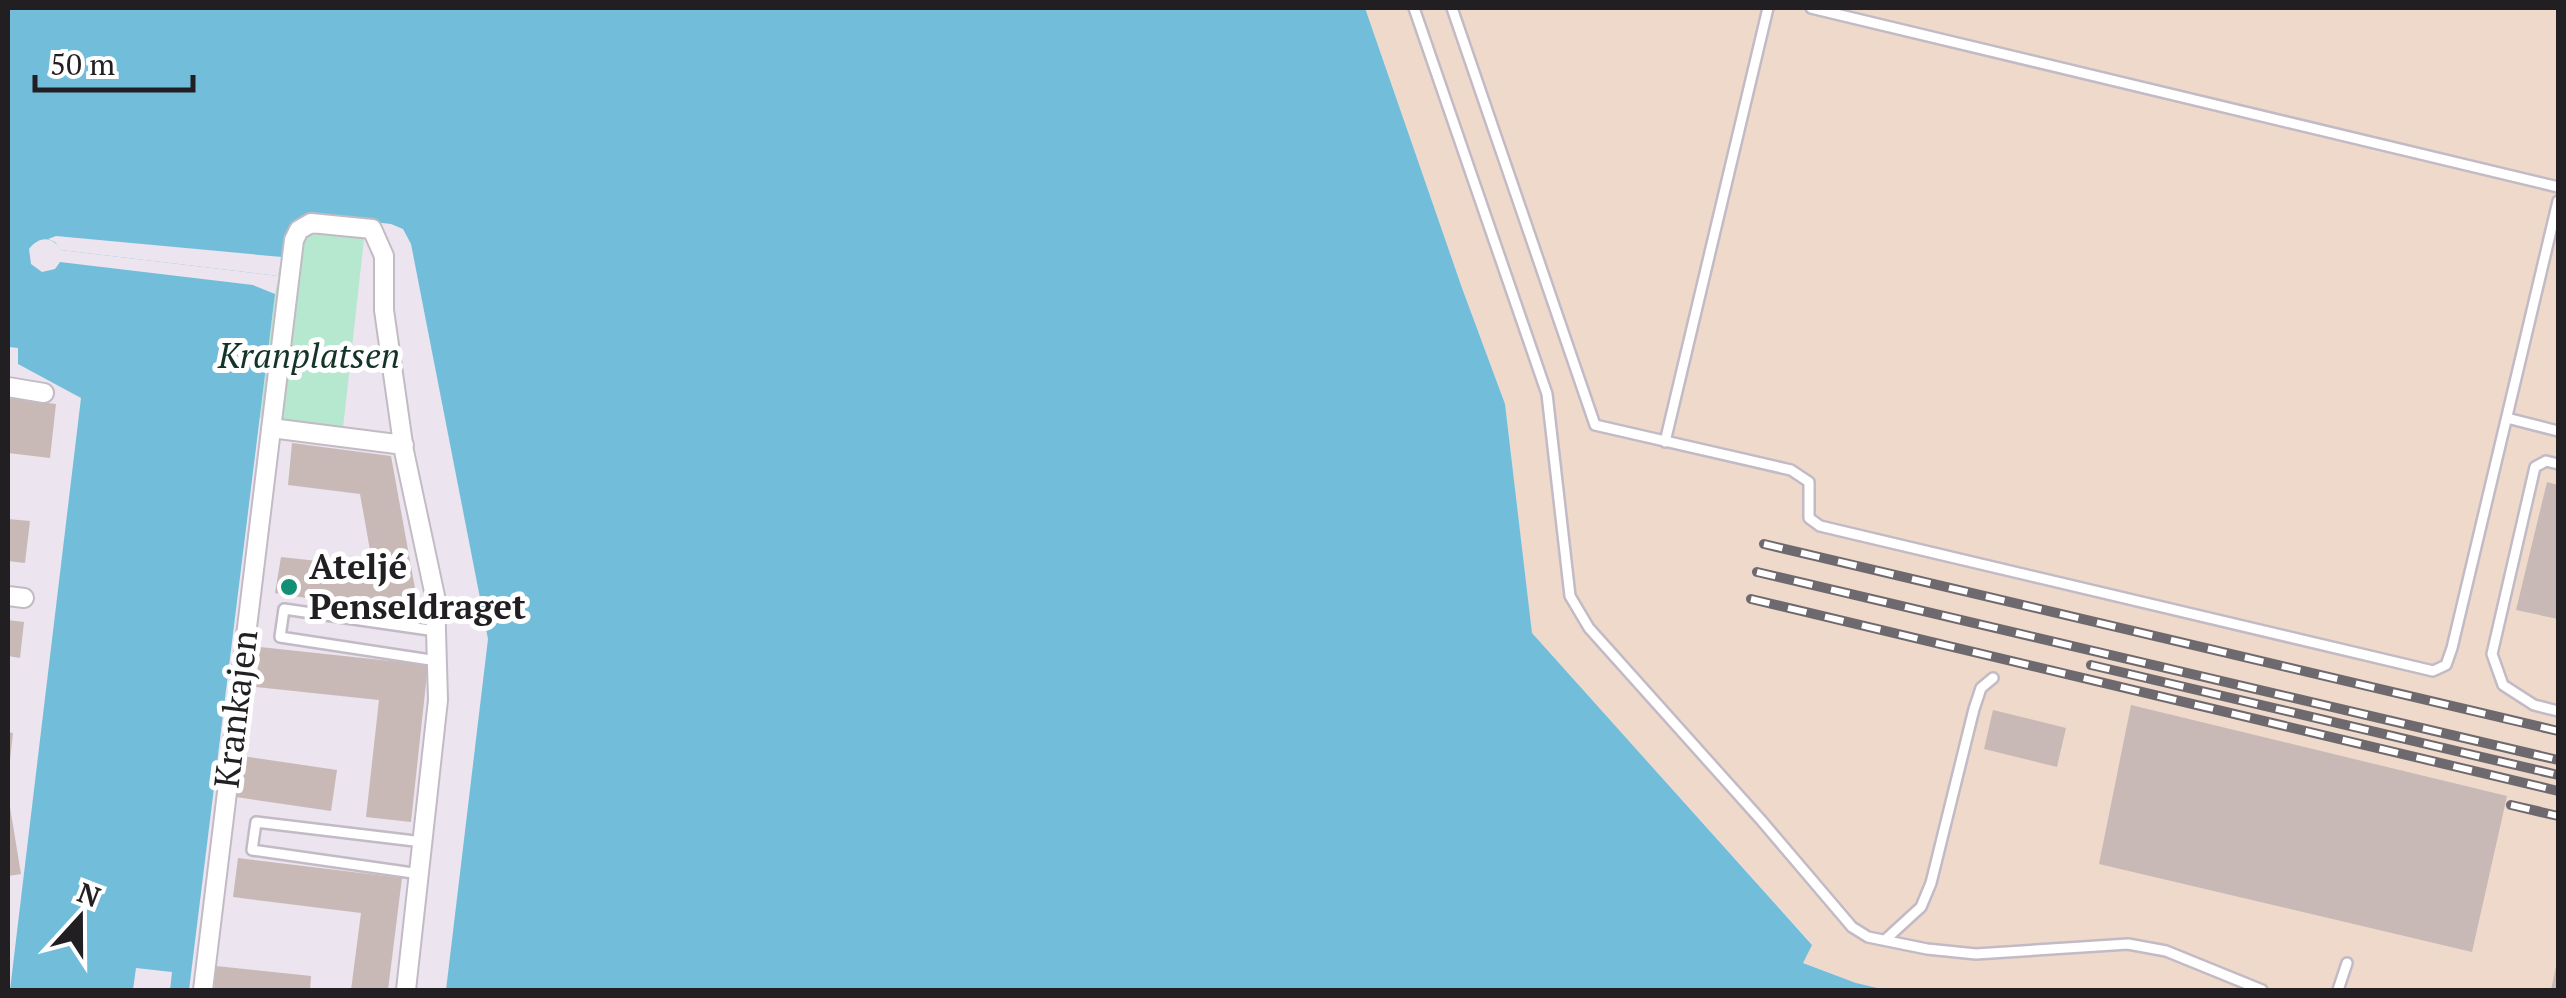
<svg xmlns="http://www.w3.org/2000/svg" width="2566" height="998" font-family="'PT Serif',serif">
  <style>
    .industrial { fill: #eed9cb }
    .green { fill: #b6e7cf }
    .water { fill: #72beda }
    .pier { fill: #ece4ef }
    .building { fill: #c8b9b6 }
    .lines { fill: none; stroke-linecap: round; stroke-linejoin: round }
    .lane-casing { stroke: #c2bac4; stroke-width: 14 }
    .street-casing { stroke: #c2bac4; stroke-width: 22 }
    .lane { stroke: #fff; stroke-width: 9 }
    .street { stroke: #fff; stroke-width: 18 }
    .rail-casing { stroke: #6e696f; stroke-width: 10 }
    .rail { stroke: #fff; stroke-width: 6; stroke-dasharray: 19; stroke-linecap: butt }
    .poi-dot { fill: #138f75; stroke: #fff; stroke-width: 4 }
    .labels { text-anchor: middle; stroke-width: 10; stroke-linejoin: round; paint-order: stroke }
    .park-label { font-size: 35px; font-style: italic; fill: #143427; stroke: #fff }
    .poi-label { font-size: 35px; font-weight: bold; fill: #221f23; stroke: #fff; text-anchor: start }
    .street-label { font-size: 35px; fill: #221f23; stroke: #fff }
  </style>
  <rect width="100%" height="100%" fill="#ece4ef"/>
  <!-- industrial -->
  <path class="industrial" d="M 1365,8 L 2558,8 L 2558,990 L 1886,990 L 1856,983 L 1802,962 L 1812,944 L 1532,633 L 1505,404 L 1462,288 Z"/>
  <!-- green -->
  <path class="green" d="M 311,215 L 366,221 L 343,428 L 260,418 L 275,294 L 286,239 L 291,227 L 300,218 Z"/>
  <!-- water -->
  <path class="water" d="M 8,8 L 1365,8 L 1462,288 L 1505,404 L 1532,633 L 1812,945 L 1803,963 L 1856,983 L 1886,990 L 446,990 L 488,639 L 411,244 L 403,229 L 391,224 L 311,215 C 284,223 284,252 278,276 L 61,250 C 53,236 39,236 29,249 L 31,264 L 42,272 L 55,269 L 60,262 L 253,285 L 275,294 L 189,990 L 10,990 L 81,398 L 18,364 L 18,348 L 9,347 L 8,349 Z"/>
  <!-- pier -->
  <path class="pier" d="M 56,236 L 282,257 L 278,276 L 61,250 L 55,242 L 48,239 Z
    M 136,968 L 172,972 L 170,990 L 133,990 Z"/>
  <!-- building -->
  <path class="building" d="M 8,398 L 56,404 L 50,458 L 8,453 Z
    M 292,443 L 391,456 L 420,616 L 275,593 L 281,557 L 373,567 L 360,494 L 288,485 Z
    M 2547,482 L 2558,485 L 2558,619 L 2516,610 Z
    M 8,519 L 30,521 L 25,563 L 8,561 Z
    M 8,620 L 24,622 L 20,658 L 8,656 Z
    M 260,647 L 428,665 L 411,822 L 366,817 L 379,700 L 256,687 Z
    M 2131,705 L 2507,796 L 2472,952 L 2099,864 Z
    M 1993,710 L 2066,728 L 2057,767 L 1984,749 Z
    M 8,732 L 13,733 L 10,761 L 8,761 Z
    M 242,756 L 337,770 L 331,811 L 236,797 Z
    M 8,807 L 10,807 L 21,874 L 8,876 Z
    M 238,858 L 402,878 L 388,990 L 351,990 L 361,913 L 233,897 Z
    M 2557,962 L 2558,962 L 2558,990 L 2551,990 Z
    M 216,966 L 311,976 L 310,990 L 214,990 Z"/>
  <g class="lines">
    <!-- lane casing -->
    <g class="lane-casing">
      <path id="lane" d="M 1414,8 L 1547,394 L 1570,596 L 1589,628 L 1761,820 L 1852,927 L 1868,937 L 1927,949 L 1976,954 L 2128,944 L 2166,951 L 2262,990
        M 1452,8 L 1595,425 L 1791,470 L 1809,482 L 1809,518 L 1820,526 L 2433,671 L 2446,665 L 2452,648 L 2558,201
        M 1811,8 L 2558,187
        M 2507,418 L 2558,431
        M 1665,442 L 1768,8
        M 2558,464 L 2546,461 L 2535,467 L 2492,654 L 2503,685 L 2534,705 L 2558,711
        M 436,631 L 284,609 L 280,637 L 437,661
        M 420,874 L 252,850 L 256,822 L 423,842
        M 1885,940 L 1921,907 L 1931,883 L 1974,709 L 1981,688 L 1993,678
        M 2338,990 L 2347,963"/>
    </g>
    <!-- street casing -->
    <g class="street-casing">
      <path id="street" d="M 8,387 L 44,393
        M 271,428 L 404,445
        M 8,596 L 24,598
        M 203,990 L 294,240 L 299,230 L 311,223 L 372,229 L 384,256 L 384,310 L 404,451 L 435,596 L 438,700 L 406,990"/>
    </g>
    <!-- lane -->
    <use href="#lane" class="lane"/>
    <!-- street -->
    <use href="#street" class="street"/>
    <!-- rail casing -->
    <g class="rail-casing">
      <path id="rail" d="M 1764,544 L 2558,731
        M 1757,572 L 2558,760
        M 1751,599 L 2558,791
        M 2091,665 L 2558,775
        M 2511,805 L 2558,816"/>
    </g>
    <!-- rail -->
    <use href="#rail" class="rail"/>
  </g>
  <!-- markers -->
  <circle class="poi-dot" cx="289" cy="587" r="10"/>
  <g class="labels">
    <!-- park labels -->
    <g class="park-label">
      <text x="309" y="368">Kranplatsen</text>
    </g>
    <!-- poi labels -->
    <g class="poi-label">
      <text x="309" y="579">Ateljé<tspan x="309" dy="40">Penseldraget</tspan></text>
    </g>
    <!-- street labels -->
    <g class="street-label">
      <text transform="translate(236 709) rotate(-83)" y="12">Krankajen</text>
    </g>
  </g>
  <!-- border -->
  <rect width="2566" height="998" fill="none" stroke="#221f23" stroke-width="20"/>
  <!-- north arrow -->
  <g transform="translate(80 918) rotate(21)" stroke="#ffffff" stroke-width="8" paint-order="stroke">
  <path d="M0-8L18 38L0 25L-18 38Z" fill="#221f23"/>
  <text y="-15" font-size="28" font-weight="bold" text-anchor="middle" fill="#221f23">N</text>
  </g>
  <!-- scale -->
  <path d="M35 75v15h158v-15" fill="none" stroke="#221f23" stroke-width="5"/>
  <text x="50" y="75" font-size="30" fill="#221f23" stroke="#ffffff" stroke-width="8" paint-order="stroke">50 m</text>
</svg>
